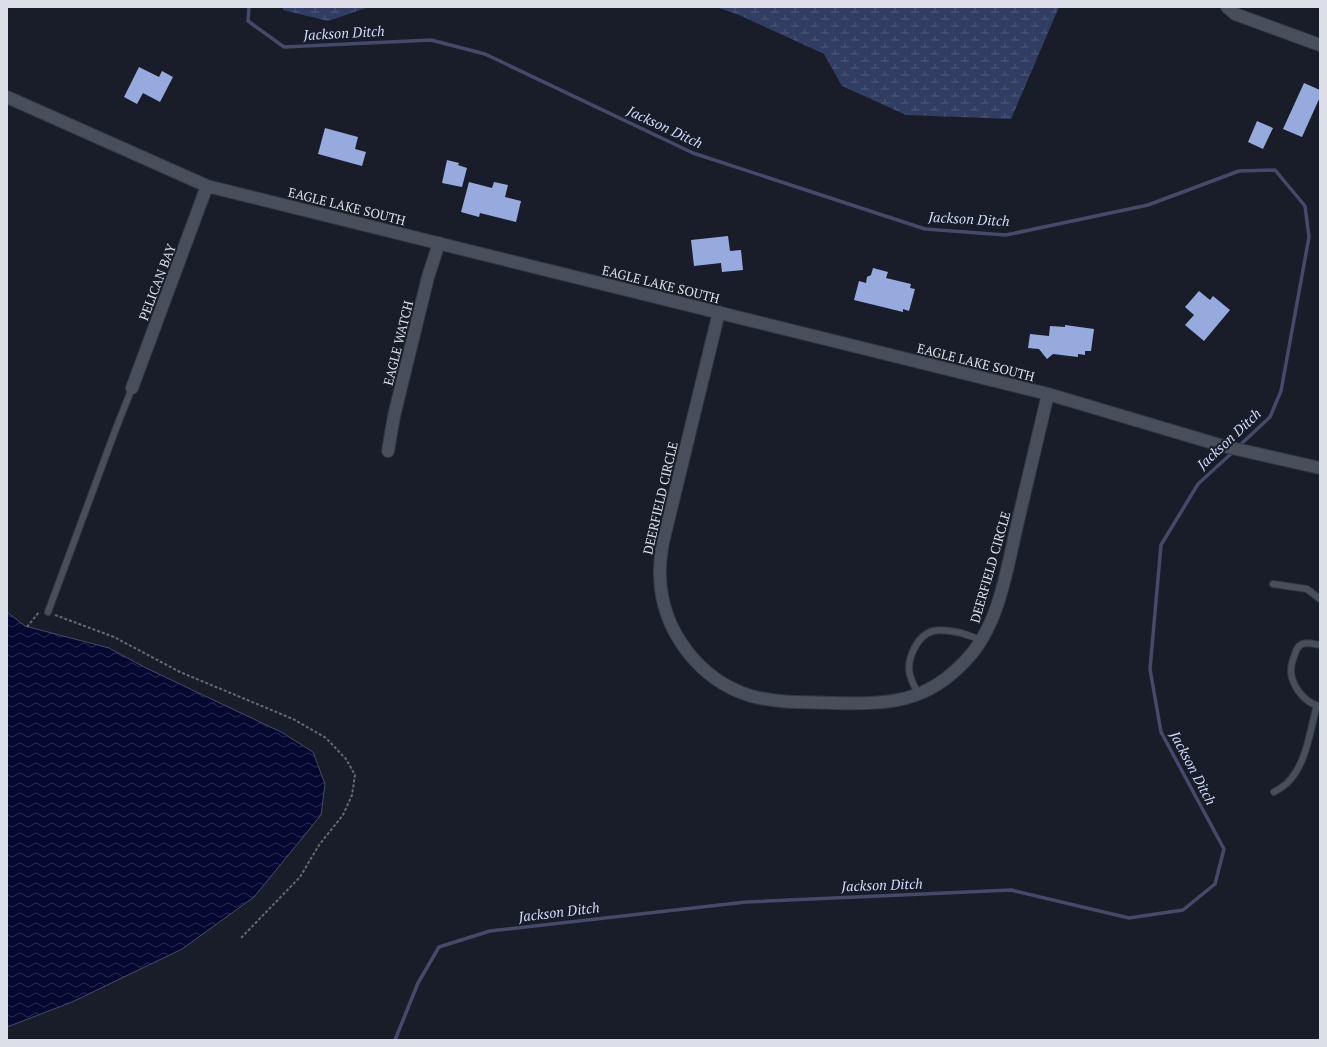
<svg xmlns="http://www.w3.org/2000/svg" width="1327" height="1047" font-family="'PT Serif',serif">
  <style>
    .wetland { fill: url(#wetland-marsh) }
    .water { fill: url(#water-waves); stroke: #464968 }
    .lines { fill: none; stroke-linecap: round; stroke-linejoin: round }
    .stream { stroke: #464968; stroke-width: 3.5 }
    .building { fill: #97aade }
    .lane-casing { stroke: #343741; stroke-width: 8 }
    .street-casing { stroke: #343741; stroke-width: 14 }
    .path { stroke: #656874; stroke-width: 2; stroke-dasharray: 3 2; stroke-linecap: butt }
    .lane { stroke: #494e5c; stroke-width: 6 }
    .street { stroke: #494e5c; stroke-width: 12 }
    .labels { text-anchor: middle; stroke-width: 4; stroke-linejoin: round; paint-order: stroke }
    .street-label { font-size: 13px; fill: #dcdfe8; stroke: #191d2a }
    .water-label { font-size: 14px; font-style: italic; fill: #d0dbfa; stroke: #191d2a }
  </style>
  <defs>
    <pattern id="wetland-marsh" width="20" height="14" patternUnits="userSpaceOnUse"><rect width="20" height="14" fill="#313d62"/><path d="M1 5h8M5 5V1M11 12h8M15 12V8" fill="none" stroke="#4e5978"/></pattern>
    <pattern id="water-waves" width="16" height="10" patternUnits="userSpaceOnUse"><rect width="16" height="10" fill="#050931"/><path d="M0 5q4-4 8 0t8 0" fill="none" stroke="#292c4f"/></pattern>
  </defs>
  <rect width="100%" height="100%" fill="#191d2a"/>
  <!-- wetland -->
  <path class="wetland" d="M 283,7 L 369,7 L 328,21 L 283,10 Z
    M 716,7 L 1059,7 L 1011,119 L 906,115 L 842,86 L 824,54 L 739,15 Z"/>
  <!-- water -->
  <path class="water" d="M 7,612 L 25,626 L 109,648 L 146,668 L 281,732 L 313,752 L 325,784 L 321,815 L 254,897 L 182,949 L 72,1002 L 7,1027 Z"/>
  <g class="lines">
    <!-- stream -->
    <path class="stream" d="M 249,7 L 248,21 L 284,47 L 431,40 L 485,54 L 693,153 L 925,229 L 1006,235 L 1148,205 L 1239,171 L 1275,170 L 1305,206 L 1309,237 L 1281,391 L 1270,417 L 1239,446
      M 395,1040 L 418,983 L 439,947 L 490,931 L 746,902 L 1011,890 L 1129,918 L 1183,910 L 1215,884 L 1224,849 L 1161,732 L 1150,669 L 1161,545 L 1198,484 L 1234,451"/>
  </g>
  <!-- building -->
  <path class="building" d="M 139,67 L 159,77 L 162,71 L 173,77 L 160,102 L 143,93 L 137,104 L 124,97 Z
    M 1304,83 L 1320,90 L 1320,97 L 1302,137 L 1283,129 Z
    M 1257,121 L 1273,128 L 1263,149 L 1248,142 Z
    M 325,128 L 358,137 L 355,149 L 366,152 L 362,166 L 318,154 Z
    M 447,160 L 459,163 L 458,165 L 467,168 L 462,187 L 442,183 Z
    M 469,182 L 492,188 L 494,182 L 508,185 L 505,197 L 521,201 L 516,222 L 480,213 L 479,217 L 461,212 Z
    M 728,236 L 730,251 L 741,250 L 743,270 L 722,272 L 721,263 L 694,266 L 691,240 Z
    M 873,268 L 888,272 L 886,278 L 911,284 L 910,288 L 915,289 L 909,311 L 903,309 L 903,312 L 854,300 L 859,281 L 866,283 L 867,277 L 871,275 Z
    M 1199,291 L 1210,300 L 1213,296 L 1230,310 L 1204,341 L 1185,325 L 1194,315 L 1185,307 Z
    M 1065,325 L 1094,329 L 1091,351 L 1085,351 L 1085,355 L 1078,354 L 1078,357 L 1053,354 L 1047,359 L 1039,349 L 1028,348 L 1030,334 L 1049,336 L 1050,326 L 1065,327 Z"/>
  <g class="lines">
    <!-- lane casing -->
    <g class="lane-casing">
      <path id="lane" d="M 1273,584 L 1307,589 L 1320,599
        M 48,612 L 115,431 L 132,388
        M 1320,645 C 1314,644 1308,642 1302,644 C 1298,646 1296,650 1295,654 C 1292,661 1290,671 1292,678 C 1296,691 1307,704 1320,706
        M 919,695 C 915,688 912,682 910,675 C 906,660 917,635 933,631 C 942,629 952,631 961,633 C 968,635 975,637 981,641
        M 1274,792 C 1279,789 1285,786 1289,781 C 1307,762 1310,730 1317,705"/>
    </g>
    <!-- street casing -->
    <g class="street-casing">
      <path id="street" d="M 1227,7 L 1235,14 L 1320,45
        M 7,97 L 207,186 L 1048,394 L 1223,446 L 1320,468
        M 719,312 L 663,542 C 661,554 659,566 660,577 C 662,631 699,680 751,696 C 777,703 805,702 832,703 C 889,704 926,704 967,659 C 1000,624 1007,567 1018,521 C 1028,479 1038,436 1048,394
        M 132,388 L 207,186
        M 388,451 L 394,416 L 428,277 L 439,243"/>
    </g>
    <!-- path -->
    <path class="path" d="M 55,615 L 114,637 L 180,672 L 293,719 L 326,738 L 346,759 L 355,775 L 352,795 L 343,815 L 319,845 L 300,877 L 241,938
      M 27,627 L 39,612"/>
    <!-- lane -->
    <use href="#lane" class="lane"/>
    <!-- street -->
    <use href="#street" class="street"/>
  </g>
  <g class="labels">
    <!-- street labels -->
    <g class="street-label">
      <text transform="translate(347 206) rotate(14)" y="5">EAGLE LAKE SOUTH</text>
      <text transform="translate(157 282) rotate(-69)" y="5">PELICAN BAY</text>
      <text transform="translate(661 284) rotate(14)" y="5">EAGLE LAKE SOUTH</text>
      <text transform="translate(398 343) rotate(-76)" y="5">EAGLE WATCH</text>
      <text transform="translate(976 362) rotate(14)" y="5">EAGLE LAKE SOUTH</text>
      <text transform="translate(660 498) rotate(-77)" y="5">DEERFIELD CIRCLE</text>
      <text transform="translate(990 567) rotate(-74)" y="5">DEERFIELD CIRCLE</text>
    </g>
    <!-- water labels -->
    <g class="water-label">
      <text transform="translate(344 33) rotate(-3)" y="5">Jackson Ditch</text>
      <text transform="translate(665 127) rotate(25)" y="5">Jackson Ditch</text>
      <text transform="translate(969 219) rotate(3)" y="5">Jackson Ditch</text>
      <text transform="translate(1229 439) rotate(-43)" y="5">Jackson Ditch</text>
      <text transform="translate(1193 768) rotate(62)" y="5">Jackson Ditch</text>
      <text transform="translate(882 885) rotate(-2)" y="5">Jackson Ditch</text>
      <text transform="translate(559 912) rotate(-7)" y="5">Jackson Ditch</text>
    </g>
  </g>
  <!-- border -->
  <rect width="1327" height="1047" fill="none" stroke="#dcdfe8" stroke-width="16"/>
</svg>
